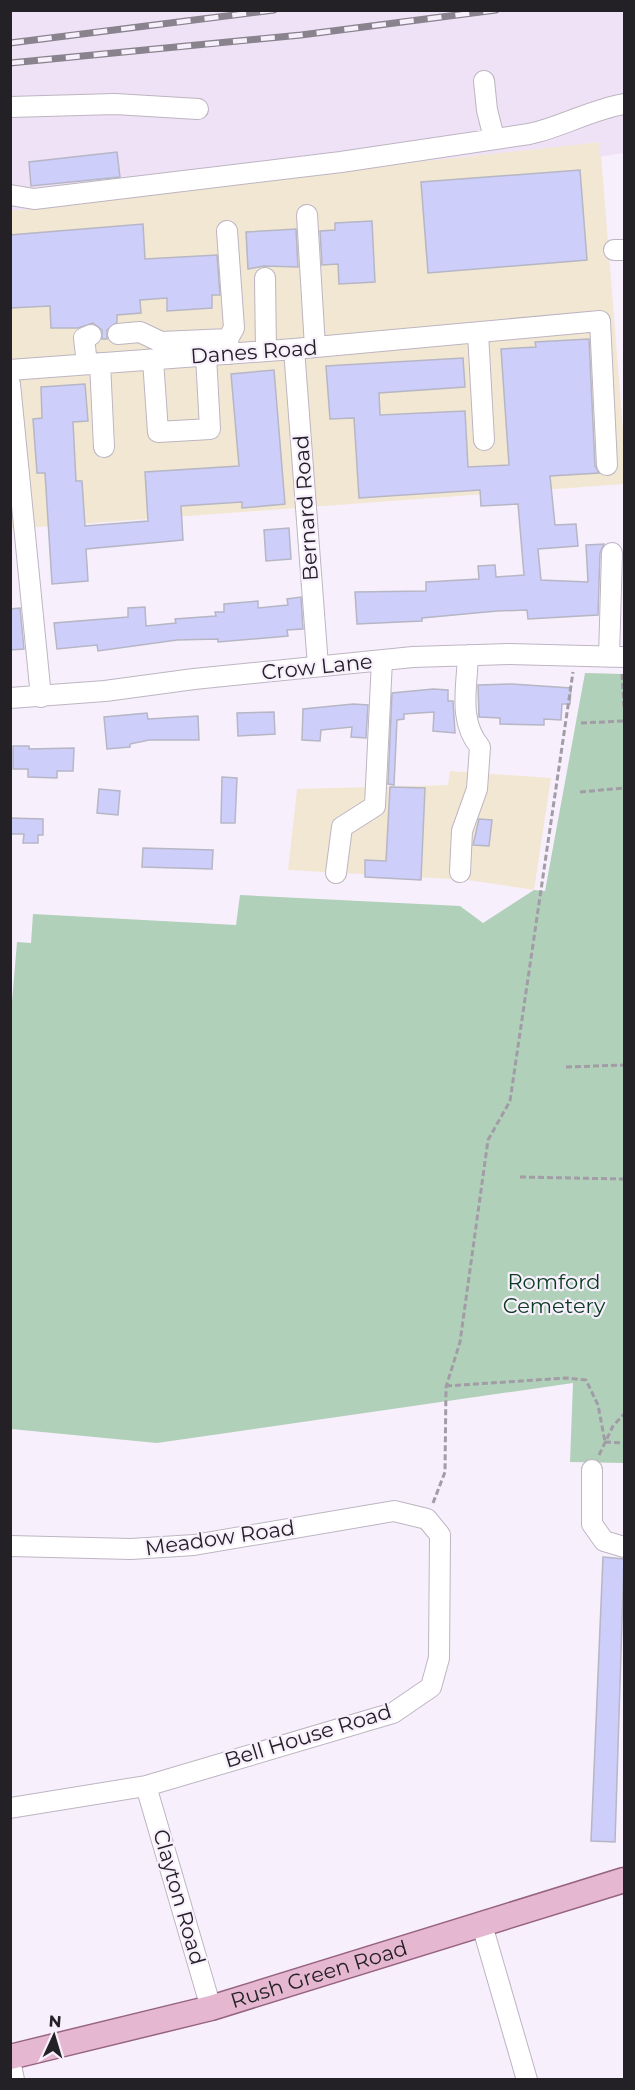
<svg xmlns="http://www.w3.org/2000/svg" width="635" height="2090" font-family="Montserrat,sans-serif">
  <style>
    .industrial { fill: #f2e7d2 }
    .built { fill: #efe2f6 }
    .green { fill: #b1d0b9 }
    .building { fill: #cdcefa; stroke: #b6b6c5; stroke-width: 1.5 }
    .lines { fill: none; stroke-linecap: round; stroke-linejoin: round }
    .minor-casing { stroke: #bdb5c2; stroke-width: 22 }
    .major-casing { stroke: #966382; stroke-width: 27 }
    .path { stroke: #a29ca6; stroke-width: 3; stroke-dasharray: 6 3; stroke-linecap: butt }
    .minor { stroke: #fff; stroke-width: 20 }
    .major { stroke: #e5b7d1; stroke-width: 24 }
    .rail-casing { stroke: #88838c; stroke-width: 7 }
    .rail { stroke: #f8effd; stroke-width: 4.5; stroke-dasharray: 14; stroke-linecap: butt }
    .labels { text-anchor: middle; stroke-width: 4.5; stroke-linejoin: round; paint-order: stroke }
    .street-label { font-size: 21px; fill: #242126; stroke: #f8effd }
    .park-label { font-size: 21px; fill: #083b1e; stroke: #f8effd }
  </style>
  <rect width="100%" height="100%" fill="#f8effd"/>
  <!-- industrial -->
  <path class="industrial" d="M 600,142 L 624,443 L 624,484 L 11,529 L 10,211 L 285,176 Z
    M 450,771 L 551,778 L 534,890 L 468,880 L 288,870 L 297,789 L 448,785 Z"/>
  <!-- built -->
  <path class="built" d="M 10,11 L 624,11 L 624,153 L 599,157 L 600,142 L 285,176 L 11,211 Z"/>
  <!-- green -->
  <path class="green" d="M 585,673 L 624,674 L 624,1463 L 570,1462 L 573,1383 L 157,1443 L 11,1429 L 11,1014 L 17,942 L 31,943 L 33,914 L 236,925 L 240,895 L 460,906 L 483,923 L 534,890 L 545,891 Z"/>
  <!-- building -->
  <path class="building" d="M 117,152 L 120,177 L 31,186 L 29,162 Z
    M 580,170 L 587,260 L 428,273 L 421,182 Z
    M 372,221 L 375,282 L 339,284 L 338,264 L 322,265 L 320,231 L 335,230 L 335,223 Z
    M 143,224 L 145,259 L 217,255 L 220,295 L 212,295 L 212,308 L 167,311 L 167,298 L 140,300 L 141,313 L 117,315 L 117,322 L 107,330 L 107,339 L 102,339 L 102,330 L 93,323 L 78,328 L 51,328 L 50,306 L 10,308 L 10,235 Z
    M 296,229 L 298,267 L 264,266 L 248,269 L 246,232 Z
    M 589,339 L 595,466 L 599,473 L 550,476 L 555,525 L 576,524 L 578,546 L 538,549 L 541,580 L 588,582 L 586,545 L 604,544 L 600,553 L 598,615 L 528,619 L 527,610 L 497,611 L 422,618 L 422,621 L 357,624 L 355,592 L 426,591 L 426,582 L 479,579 L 478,566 L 495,565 L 496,577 L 524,575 L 518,504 L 481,506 L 480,490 L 359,498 L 354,418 L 330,419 L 326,366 L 463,358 L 465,387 L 379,393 L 380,415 L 465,411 L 468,467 L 509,465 L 501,349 L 536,347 L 535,342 Z
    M 274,370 L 285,504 L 242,508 L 242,502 L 181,506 L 183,540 L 86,549 L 88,581 L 52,584 L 45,473 L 37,473 L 33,419 L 42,418 L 41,387 L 85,384 L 88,421 L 73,422 L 76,481 L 82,481 L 85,526 L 148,521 L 145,472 L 239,466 L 231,374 Z
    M 289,528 L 291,559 L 266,561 L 264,530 Z
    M 301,597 L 303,629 L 287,630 L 288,636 L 218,642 L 218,639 L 177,640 L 98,651 L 97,645 L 57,649 L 54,623 L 128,617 L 128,608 L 145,607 L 146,626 L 176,623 L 175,619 L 216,616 L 215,612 L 224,612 L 224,604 L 258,601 L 258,608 L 288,605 L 287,599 Z
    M 20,608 L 24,649 L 10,650 L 10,609 Z
    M 512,684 L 571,688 L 570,704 L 562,704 L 561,720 L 544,719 L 544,725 L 500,724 L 500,718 L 479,717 L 478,685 Z
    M 433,689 L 448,690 L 448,701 L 453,701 L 455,733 L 433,731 L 434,712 L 404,714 L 404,719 L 397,720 L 394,785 L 388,784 L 392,693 Z
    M 353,704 L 368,705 L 366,738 L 351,737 L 352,727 L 321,730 L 320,741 L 302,740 L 303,709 Z
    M 274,712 L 275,734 L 238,736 L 237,713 Z
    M 147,713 L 148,719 L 198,716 L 199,740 L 149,740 L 130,744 L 130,747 L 107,749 L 104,717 Z
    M 13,746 L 29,746 L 29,749 L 74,748 L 73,771 L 57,771 L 57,778 L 28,777 L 28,769 L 13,769 Z
    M 222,777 L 237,778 L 235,823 L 221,823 Z
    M 390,787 L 425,788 L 421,880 L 365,877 L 365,860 L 386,861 Z
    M 99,789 L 120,791 L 118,815 L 97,813 Z
    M 10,818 L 43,819 L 43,835 L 38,835 L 38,843 L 23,843 L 24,834 L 10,834 Z
    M 479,819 L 492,820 L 489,846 L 473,845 Z
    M 143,848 L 213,850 L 212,869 L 142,867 Z
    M 603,1557 L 624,1559 L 615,1842 L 591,1841 Z"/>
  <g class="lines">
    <!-- minor casing -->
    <g class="minor-casing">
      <path id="minor" d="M 484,81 L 487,110 L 494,138
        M 10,107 L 115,104 L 198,109
        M 10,195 L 34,199 L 341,162 L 529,134 C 562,127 590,110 624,104
        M 307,215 L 315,347
        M 227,231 L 234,328 L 228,339
        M 614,250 L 624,250
        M 265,278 L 266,351
        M 478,333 L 484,440
        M 118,334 L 140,332 L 161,342 L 228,339 L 229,354
        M 294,349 L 318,666
        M 153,360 L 158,432 L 210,429 L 206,356
        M 100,363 L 104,447
        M 87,364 L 84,338 L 91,335
        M 10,370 L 294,349 L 600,321 L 607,465
        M 10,384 L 41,697
        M 609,657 L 612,553
        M 10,698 L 105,691 L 194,679 L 413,657 L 509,654 L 624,657
        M 460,872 L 462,831 L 477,789 L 480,747 C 458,721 467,687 468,655
        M 336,873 L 342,827 L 375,806 L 382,660
        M 592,1470 L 592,1524 L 604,1541 L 624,1547
        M 10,1546 L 131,1549 L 194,1545 L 394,1511 L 427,1519 L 440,1535 L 439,1658 L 431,1687 L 393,1713 L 146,1786 L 10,1808
        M 146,1786 L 211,2008
        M 482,1925 L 527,2080
        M 10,2060 L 14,2080"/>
    </g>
    <!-- major casing -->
    <g class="major-casing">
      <g id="major">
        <path id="s1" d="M 10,2057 L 211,2008 L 624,1880"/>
      </g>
    </g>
    <!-- path -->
    <path class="path" d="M 622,674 L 624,708
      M 581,723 L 624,721
      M 580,792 L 624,788
      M 566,1067 L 624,1065
      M 520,1177 L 624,1179
      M 446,1386 L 566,1378 L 586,1380 L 598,1405 L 605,1442
      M 605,1442 L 624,1443
      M 599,1455 L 613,1426 L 624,1414
      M 433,1503 L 445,1472 L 446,1387 L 460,1342 L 488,1140 L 510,1101 L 573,672"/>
    <!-- minor -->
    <use href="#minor" class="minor"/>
    <!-- major -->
    <use href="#major" class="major"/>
    <!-- rail casing -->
    <g class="rail-casing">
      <path id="rail" d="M 10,43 L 274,10
        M 10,63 L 301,35 L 496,10"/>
    </g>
    <!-- rail -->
    <use href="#rail" class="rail"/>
  </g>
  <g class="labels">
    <!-- street labels -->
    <g class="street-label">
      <text transform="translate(254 352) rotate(-4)" y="7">Danes Road</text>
      <text transform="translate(306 508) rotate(-94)" y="7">Bernard Road</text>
      <text transform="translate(317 667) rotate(-6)" y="7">Crow Lane</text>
      <text transform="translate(220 1538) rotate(-8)" y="7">Meadow Road</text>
      <text transform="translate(308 1736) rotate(-17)" y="7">Bell House Road</text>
      <text transform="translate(179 1897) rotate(74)" y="7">Clayton Road</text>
      <text dy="7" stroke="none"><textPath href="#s1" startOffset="320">Rush Green Road</textPath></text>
    </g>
    <!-- park labels -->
    <g class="park-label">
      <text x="554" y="1289">Romford<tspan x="554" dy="24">Cemetery</tspan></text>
    </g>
  </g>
  <!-- border -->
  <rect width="635" height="2090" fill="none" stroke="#242126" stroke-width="24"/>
  <!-- north arrow -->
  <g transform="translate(54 2036) rotate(4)" stroke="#f8effd" stroke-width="4.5" paint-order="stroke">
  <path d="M0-4.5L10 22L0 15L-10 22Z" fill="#242126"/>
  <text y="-9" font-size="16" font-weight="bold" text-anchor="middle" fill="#242126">N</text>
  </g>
</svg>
